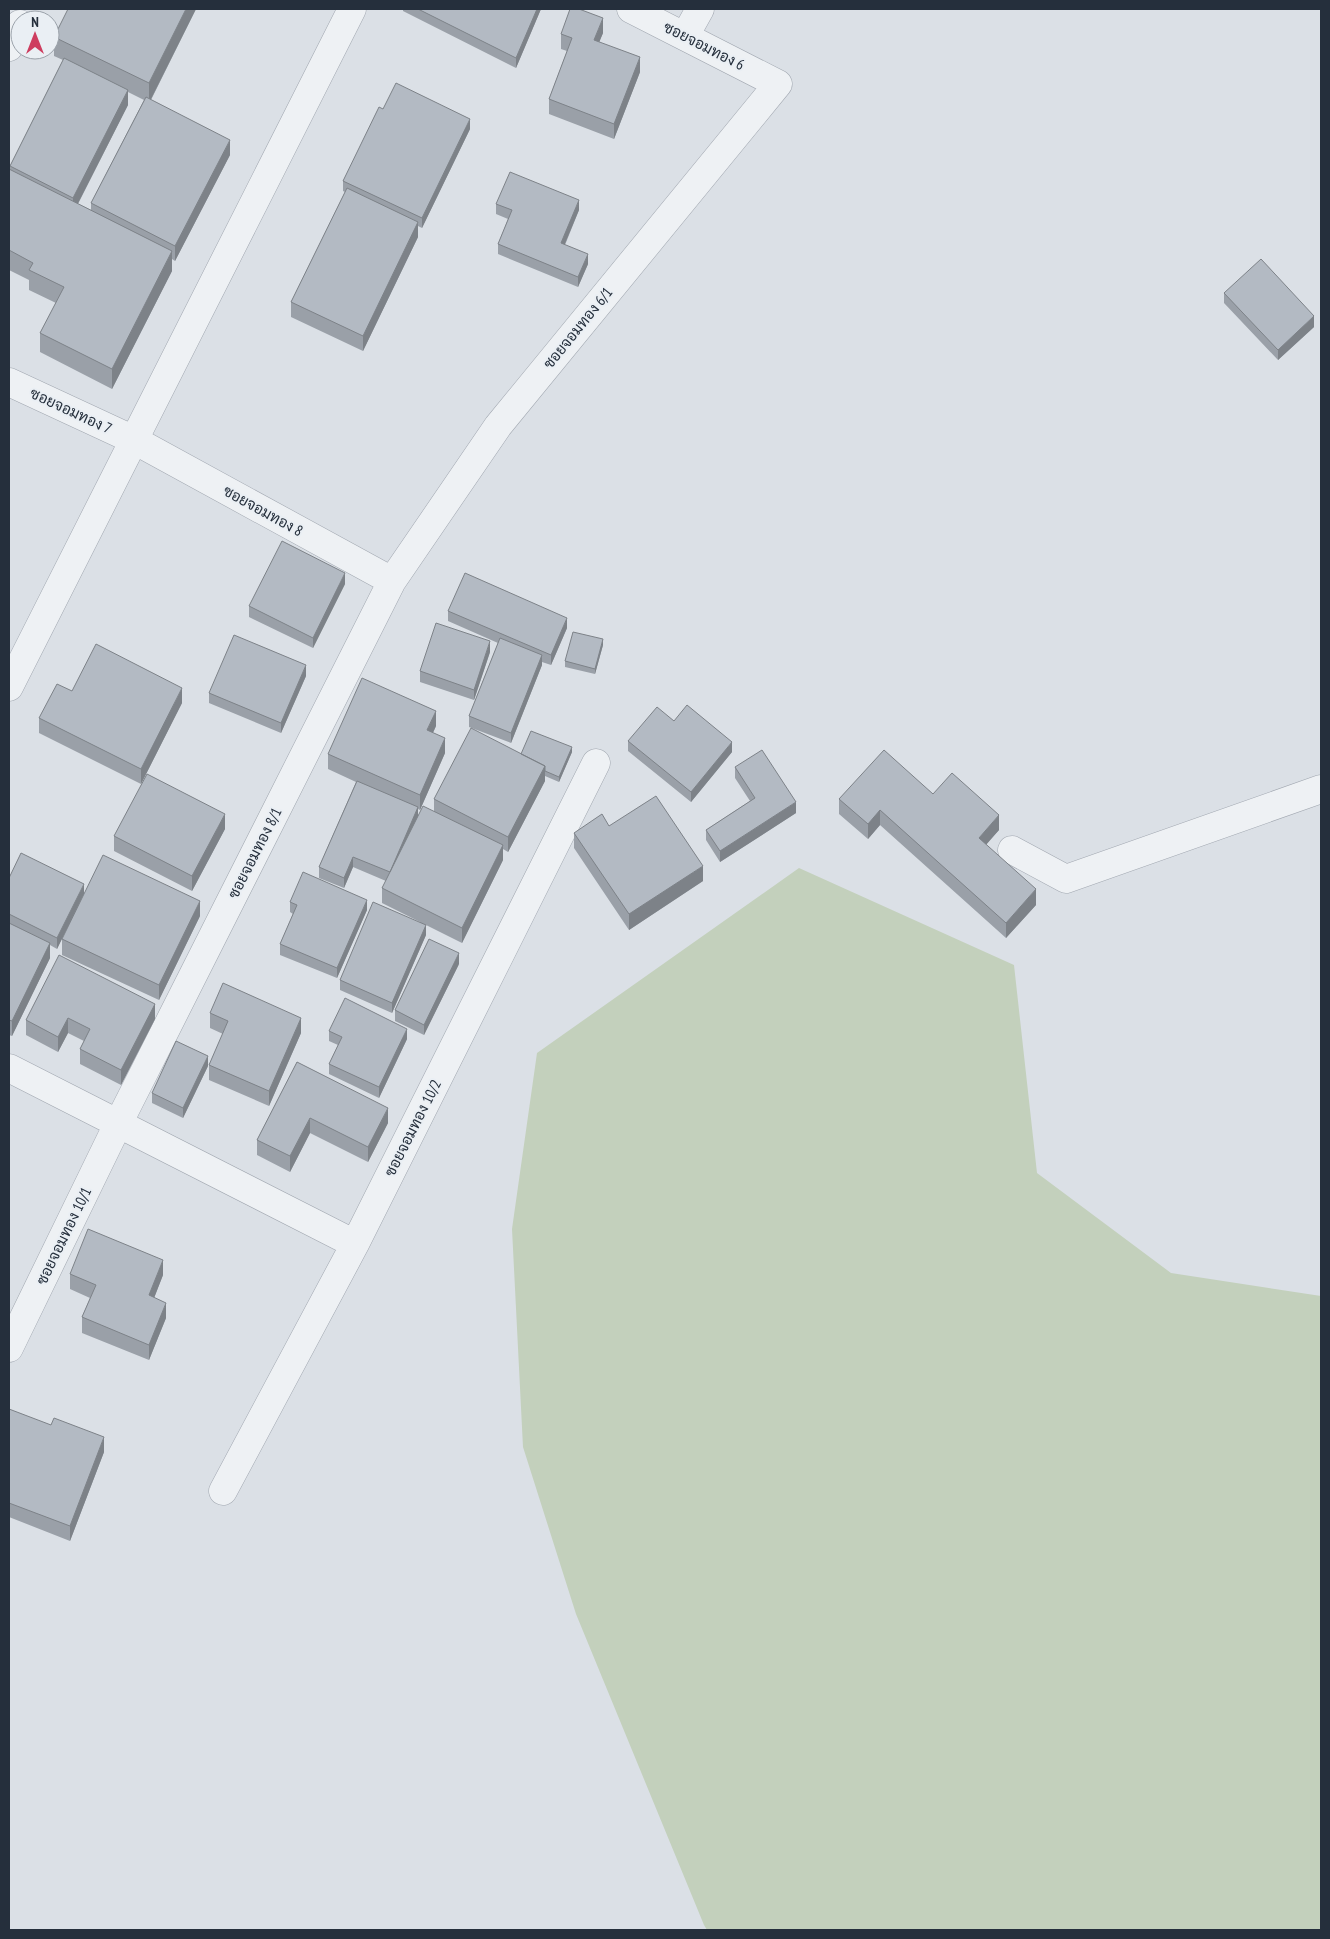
<svg xmlns="http://www.w3.org/2000/svg" width="1330" height="1939" font-family="'PT Sans Narrow',Sarabun,sans-serif">
  <style>
    .green { fill: #c3d0bc }
    .lines { fill: none; stroke-linecap: round; stroke-linejoin: round }
    .minor-casing { stroke: #a1a7b0; stroke-width: 29 }
    .minor { stroke: #eef1f4; stroke-width: 28 }
    .wall { fill: #9aa0a8; fill-rule: evenodd }
    .shaded-wall { fill: #7d8288 }
    .building { fill: #b3bac3; stroke: #7d8288 }
    .labels { text-anchor: middle; stroke-width: 4; stroke-linejoin: round; paint-order: stroke }
    .street-label { font-size: 15px; fill: #252f3c; stroke: #eaeff4 }
  </style>
  <rect width="100%" height="100%" fill="#dbe0e6"/>
  <!-- green -->
  <path class="green" d="M 799,868 L 1014,965 L 1037,1173 L 1171,1273 L 1321,1296 L 1321,1930 L 707,1930 L 704,1925 L 576,1614 L 523,1447 L 512,1229 L 537,1053 Z"/>
  <g class="lines">
    <!-- minor casing -->
    <g class="minor-casing">
      <path id="minor" d="M 685,36 L 700,9
        M 9,47 L 20,24
        M 9,382 L 134,440 L 392,581
        M 9,687 L 352,9
        M 1012,850 L 1066,879 L 1321,789
        M 9,1068 L 355,1244
        M 9,1348 L 118,1124 L 392,581 L 498,426 L 778,84 L 631,9
        M 223,1491 L 355,1244 L 596,763"/>
    </g>
    <!-- minor -->
    <use href="#minor" class="minor"/>
  </g>
  <!-- wall -->
  <path class="wall" d="M 196,9 L 151,100 L 230,155 L 175,261 L 172,259 L 172,271 L 112,389 L 40,352 L 40,333 L 56,303 L 29,290 L 29,280 L 9,270 L 9,169 L 10,169 L 10,166 L 63,60 L 54,56 L 54,37 ZM 128,92 L 144,100 L 91,203 L 91,210 L 78,204 L 128,105 Z
    M 403,9 L 541,9 L 516,68 L 403,11 Z
    M 603,33 L 599,42 L 640,72 L 614,139 L 549,114 L 549,99 L 567,51 L 561,49 L 561,34 Z
    M 383,109 L 470,129 L 422,228 L 418,226 L 418,237 L 363,351 L 291,317 L 291,302 L 345,192 L 343,191 L 343,181 Z
    M 496,204 L 579,210 L 565,245 L 588,264 L 578,287 L 498,254 L 498,244 L 508,219 L 496,214 Z
    M 1224,293 L 1314,327 L 1278,360 L 1224,303 Z
    M 345,584 L 313,648 L 249,617 L 249,606 Z
    M 448,611 L 567,628 L 551,665 L 542,662 L 542,665 L 511,743 L 469,727 L 469,716 L 498,643 L 448,621 Z
    M 603,645 L 595,674 L 565,667 L 565,661 Z
    M 490,652 L 474,700 L 420,682 L 420,671 Z
    M 306,676 L 281,733 L 209,703 L 209,693 Z
    M 182,703 L 141,784 L 39,733 L 39,718 Z
    M 674,721 L 732,752 L 691,802 L 628,751 L 628,741 Z
    M 436,726 L 433,733 L 445,753 L 420,810 L 418,809 L 418,815 L 434,811 L 434,799 L 521,754 L 572,752 L 559,782 L 545,776 L 545,781 L 508,852 L 503,849 L 503,860 L 462,943 L 426,925 L 426,935 L 392,1013 L 340,990 L 340,980 L 420,922 L 382,903 L 382,888 L 386,881 L 353,867 L 344,888 L 319,878 L 319,867 L 356,782 L 328,769 L 328,754 Z
    M 735,767 L 796,813 L 720,862 L 706,840 L 706,830 L 750,801 L 735,778 Z
    M 933,794 L 999,830 L 986,844 L 1036,905 L 1006,938 L 880,825 L 868,839 L 839,814 L 839,799 Z
    M 609,826 L 703,881 L 629,930 L 574,848 L 574,833 Z
    M 225,829 L 192,891 L 114,851 L 114,836 Z
    M 9,878 L 84,894 L 57,949 L 50,945 L 50,958 L 12,1036 L 9,1035 Z
    M 290,902 L 367,910 L 337,978 L 280,955 L 280,944 L 293,914 L 290,912 Z
    M 200,916 L 159,1000 L 62,955 L 62,939 Z
    M 459,964 L 424,1035 L 395,1021 L 395,1010 Z
    M 155,1004 L 155,1019 L 121,1085 L 80,1064 L 80,1049 L 84,1041 L 68,1033 L 58,1052 L 26,1035 L 26,1020 Z
    M 210,1013 L 301,1033 L 269,1106 L 209,1080 L 209,1065 L 223,1034 L 210,1028 Z
    M 329,1031 L 407,1039 L 379,1098 L 329,1074 L 329,1064 L 338,1045 L 329,1041 Z
    M 297,1062 L 388,1123 L 368,1162 L 310,1133 L 290,1172 L 257,1155 L 257,1140 Z
    M 208,1066 L 183,1118 L 152,1103 L 152,1093 Z
    M 70,1274 L 163,1275 L 154,1298 L 166,1318 L 149,1360 L 82,1333 L 82,1317 L 90,1298 L 70,1289 Z
    M 9,1409 L 104,1452 L 70,1541 L 9,1517 Z"/>
  <!-- shaded-wall -->
  <path class="shaded-wall" d="M 186,9 L 196,9 L 149,103 L 149,83 Z
    M 537,9 L 541,9 L 516,68 L 516,58 Z
    M 603,18 L 603,33 L 594,55 L 594,40 Z
    M 640,57 L 640,72 L 614,139 L 614,124 Z
    M 128,90 L 128,105 L 73,213 L 73,198 Z
    M 470,119 L 470,129 L 422,228 L 422,218 Z
    M 230,140 L 230,155 L 175,261 L 175,246 Z
    M 579,200 L 579,210 L 561,253 L 561,243 Z
    M 418,222 L 418,237 L 363,351 L 363,336 Z
    M 172,251 L 172,271 L 112,389 L 112,369 Z
    M 588,254 L 588,264 L 578,287 L 578,277 Z
    M 1314,316 L 1314,327 L 1278,360 L 1278,350 Z
    M 345,573 L 345,584 L 313,648 L 313,638 Z
    M 567,618 L 567,628 L 551,665 L 551,655 Z
    M 603,639 L 603,645 L 595,674 L 595,669 Z
    M 490,641 L 490,652 L 474,700 L 474,690 Z
    M 542,655 L 542,665 L 511,743 L 511,733 Z
    M 306,665 L 306,676 L 281,733 L 281,723 Z
    M 182,688 L 182,703 L 141,784 L 141,769 Z
    M 436,711 L 436,726 L 427,745 L 427,730 Z
    M 445,738 L 445,753 L 420,810 L 420,795 Z
    M 732,742 L 732,752 L 691,802 L 691,792 Z
    M 572,747 L 572,752 L 559,782 L 559,777 Z
    M 545,766 L 545,781 L 508,852 L 508,837 Z
    M 796,802 L 796,813 L 720,862 L 720,851 Z
    M 418,807 L 418,817 L 390,872 Z
    M 880,810 L 880,825 L 868,839 L 868,824 Z
    M 225,814 L 225,829 L 192,891 L 192,876 Z
    M 999,815 L 999,830 L 979,853 L 979,838 Z
    M 503,845 L 503,860 L 462,943 L 462,928 Z
    M 353,857 L 353,867 L 344,888 L 344,878 Z
    M 703,866 L 703,881 L 629,930 L 629,914 Z
    M 84,884 L 84,894 L 57,949 L 57,938 Z
    M 1036,889 L 1036,905 L 1006,938 L 1006,923 Z
    M 367,900 L 367,910 L 337,978 L 337,968 Z
    M 200,901 L 200,916 L 159,1000 L 159,985 Z
    M 426,925 L 426,935 L 392,1013 L 392,1003 Z
    M 50,943 L 50,958 L 12,1036 L 12,1021 Z
    M 459,953 L 459,964 L 424,1035 L 424,1025 Z
    M 155,1004 L 155,1019 L 121,1085 L 121,1070 Z
    M 68,1018 L 68,1033 L 58,1052 L 58,1037 Z
    M 301,1018 L 301,1033 L 269,1106 L 269,1091 Z
    M 407,1029 L 407,1039 L 379,1098 L 379,1087 Z
    M 208,1056 L 208,1066 L 183,1118 L 183,1108 Z
    M 388,1108 L 388,1123 L 368,1162 L 368,1147 Z
    M 310,1118 L 310,1133 L 290,1172 L 290,1156 Z
    M 163,1260 L 163,1275 L 149,1311 L 149,1295 Z
    M 166,1303 L 166,1318 L 149,1360 L 149,1345 Z
    M 104,1437 L 104,1452 L 70,1541 L 70,1526 Z"/>
  <!-- building -->
  <path class="building" d="M 68,9 L 186,9 L 149,83 L 54,37 Z
    M 418,9 L 537,9 L 516,58 Z
    M 570,9 L 579,9 L 603,18 L 594,40 L 640,57 L 614,124 L 549,99 L 572,38 L 561,34 Z
    M 64,58 L 128,90 L 73,198 L 10,166 Z
    M 396,83 L 470,119 L 422,218 L 343,181 L 379,107 L 383,109 Z
    M 146,97 L 230,140 L 175,246 L 91,203 Z
    M 9,169 L 172,251 L 112,369 L 40,333 L 64,287 L 29,270 L 33,263 L 9,250 Z
    M 510,172 L 579,200 L 561,243 L 588,254 L 578,277 L 498,244 L 512,210 L 496,204 Z
    M 347,188 L 418,222 L 363,336 L 291,302 Z
    M 1261,259 L 1314,316 L 1278,350 L 1224,293 Z
    M 282,541 L 345,573 L 313,638 L 249,606 Z
    M 465,573 L 567,618 L 551,655 L 448,611 Z
    M 436,623 L 490,641 L 474,690 L 420,671 Z
    M 573,632 L 603,639 L 595,669 L 565,661 Z
    M 234,635 L 306,665 L 281,723 L 209,693 Z
    M 500,638 L 542,655 L 511,733 L 469,716 Z
    M 96,644 L 182,688 L 141,769 L 39,718 L 57,684 L 72,691 Z
    M 362,678 L 436,711 L 427,730 L 445,738 L 420,795 L 328,754 Z
    M 687,705 L 732,742 L 691,792 L 628,741 L 657,707 L 674,721 Z
    M 471,728 L 545,766 L 508,837 L 434,799 Z
    M 531,731 L 572,747 L 559,777 L 545,771 L 545,766 L 521,754 Z
    M 762,750 L 796,802 L 720,851 L 706,830 L 755,798 L 735,767 Z
    M 884,750 L 933,794 L 952,773 L 999,815 L 979,838 L 1036,889 L 1006,923 L 880,810 L 868,824 L 839,799 Z
    M 147,774 L 225,814 L 192,876 L 114,836 Z
    M 357,781 L 418,807 L 390,872 L 353,857 L 344,878 L 319,867 Z
    M 656,796 L 703,866 L 629,914 L 574,833 L 602,814 L 609,826 Z
    M 423,806 L 503,845 L 462,928 L 382,888 Z
    M 21,853 L 84,884 L 57,938 L 9,914 L 9,878 Z
    M 103,855 L 200,901 L 159,985 L 62,939 Z
    M 303,872 L 367,900 L 337,968 L 280,944 L 297,905 L 290,902 Z
    M 373,902 L 426,925 L 392,1003 L 340,980 Z
    M 9,923 L 50,943 L 12,1021 L 9,1020 Z
    M 429,939 L 459,953 L 424,1025 L 395,1010 Z
    M 59,955 L 155,1004 L 121,1070 L 80,1049 L 90,1029 L 68,1018 L 58,1037 L 26,1020 Z
    M 223,983 L 301,1018 L 269,1091 L 209,1065 L 228,1021 L 210,1013 Z
    M 345,998 L 407,1029 L 379,1087 L 329,1064 L 342,1037 L 329,1031 Z
    M 176,1041 L 208,1056 L 183,1108 L 152,1093 Z
    M 297,1062 L 388,1108 L 368,1147 L 310,1118 L 290,1156 L 257,1140 Z
    M 88,1229 L 163,1260 L 149,1295 L 166,1303 L 149,1345 L 82,1317 L 96,1285 L 70,1274 Z
    M 9,1409 L 51,1425 L 54,1418 L 104,1437 L 70,1526 L 9,1503 Z"/>
  <g class="labels">
    <!-- street labels -->
    <g class="street-label">
      <text transform="translate(704 46) rotate(27)" y="5">ซอยจอมทอง 6</text>
      <text transform="translate(578 328) rotate(-51)" y="5">ซอยจอมทอง 6/1</text>
      <text transform="translate(71 411) rotate(25)" y="5">ซอยจอมทอง 7</text>
      <text transform="translate(263 511) rotate(29)" y="5">ซอยจอมทอง 8</text>
      <text transform="translate(255 853) rotate(-63)" y="5">ซอยจอมทอง 8/1</text>
      <text transform="translate(413 1128) rotate(-63)" y="5">ซอยจอมทอง 10/2</text>
      <text transform="translate(64 1236) rotate(-64)" y="5">ซอยจอมทอง 10/1</text>
    </g>
  </g>
  <!-- border -->
  <rect width="1330" height="1939" fill="none" stroke="#252f3c" stroke-width="20"/>
  <!-- north arrow -->
  <g transform="translate(35 35)"><circle r="24" fill="#eaeff4" stroke="#9ba2aa"/>
  <path d="M0-4L9 19L0 12L-9 19Z" fill="#ce3d5f"/>
  <text y="-8" font-size="14" font-weight="bold" text-anchor="middle" fill="#252f3c">N</text>
  </g>
</svg>
